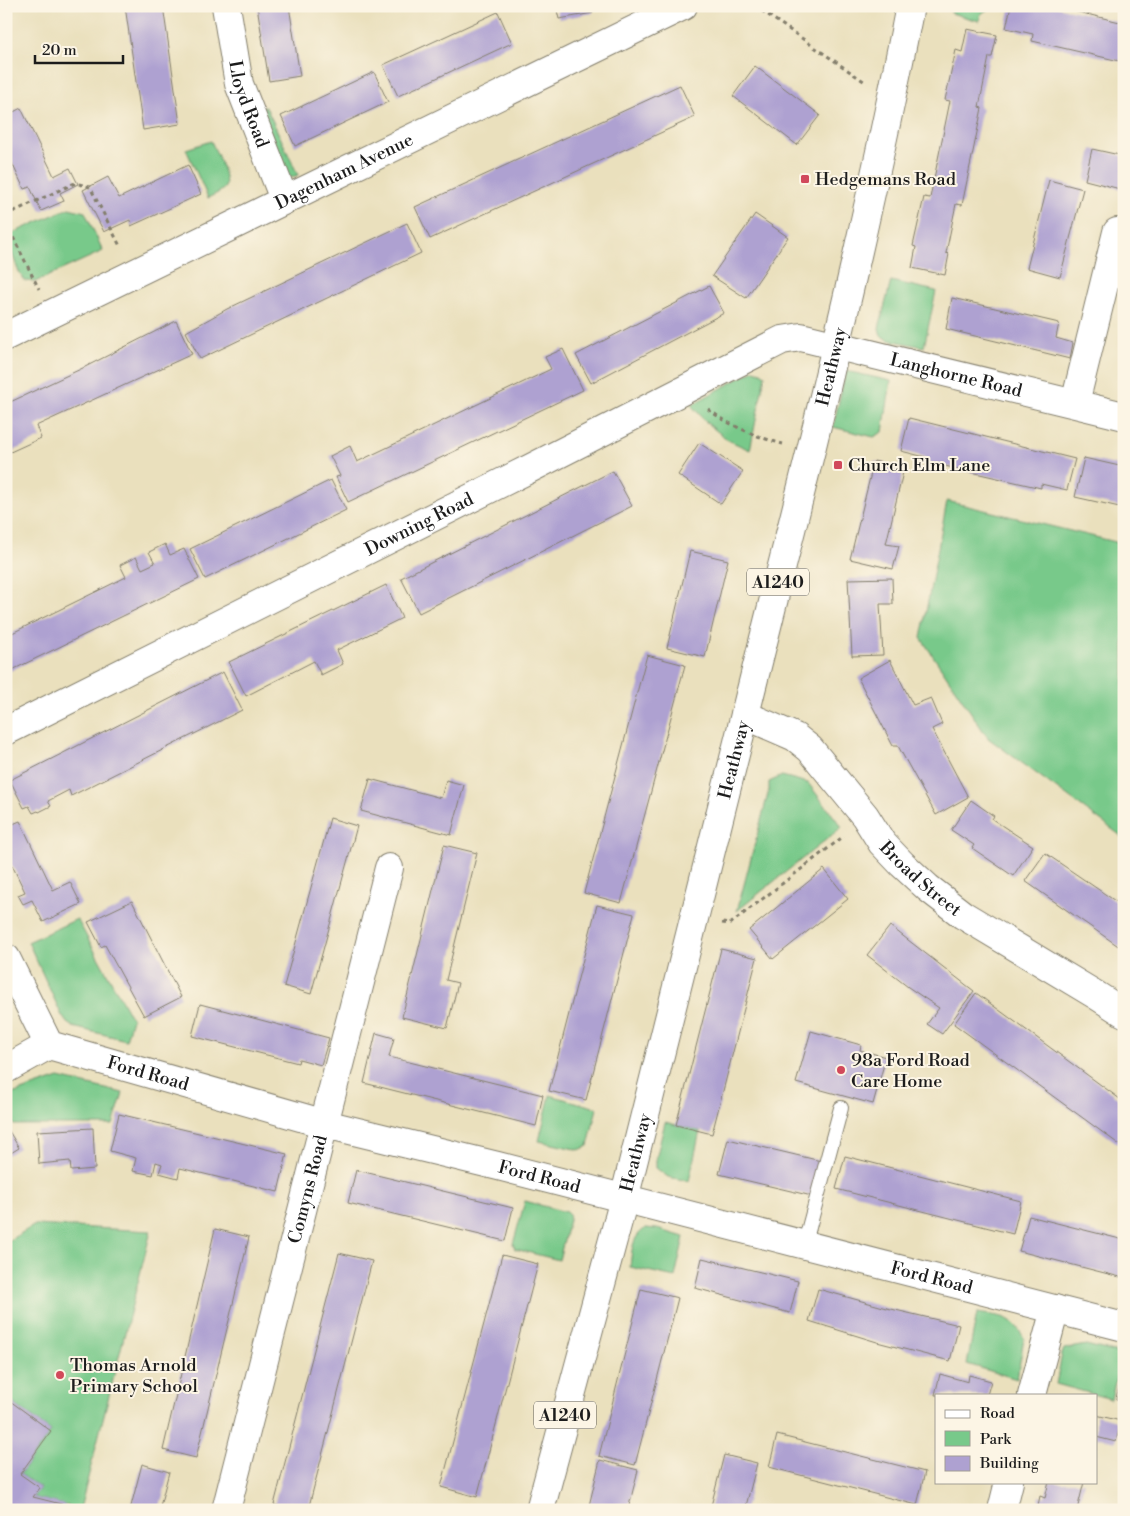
<svg xmlns="http://www.w3.org/2000/svg" width="1130" height="1516" font-family="'Libre Bodoni',serif">
  <style>
    .green { fill: #78c98a; stroke: #4a7253 }
    .building { fill: #aea1d1 }
    .lines { fill: none; stroke-linecap: round; stroke-linejoin: round }
    .lane-casing { stroke: #837e6c; stroke-width: 16 }
    .street-casing { stroke: #837e6c; stroke-width: 30 }
    .primary-casing { stroke: #837e6c; stroke-width: 30 }
    .path { stroke: #837e6c; stroke-width: 3; stroke-dasharray: 4 4; stroke-linecap: butt }
    .lane { stroke: #fff; stroke-width: 14 }
    .street { stroke: #fff; stroke-width: 28 }
    .primary { stroke: #fff; stroke-width: 28 }
    .poi-dot { fill: #d1495b; stroke: #fcf5e5; stroke-width: 2 }
    .labels { text-anchor: middle; stroke-width: 4; stroke-linejoin: round; paint-order: stroke }
    .shield { fill: #fcf5e5; stroke: #5f5d58; stroke-width: 1 }
    .shield-label { font-size: 16px; font-weight: bold; fill: #1c1c1c }
    .street-label { font-size: 18px; fill: #1c1c1c; stroke: #fcf5e5 }
    .poi-label { font-size: 18px; fill: #1c1c1c; stroke: #fcf5e5; text-anchor: start }
  </style>
  <rect width="100%" height="100%" fill="#fcf5e5"/>
  <filter id="ink" filterUnits="userSpaceOnUse"><feTurbulence type="fractalNoise" baseFrequency=".02" numOctaves="2"/><feDisplacementMap in="SourceGraphic" scale="10" xChannelSelector="R" yChannelSelector="G"/><feConvolveMatrix kernelMatrix="1 2 1 2 8 2 1 2 1" color-interpolation-filters="sRGB"/></filter>
  <filter id="wash" filterUnits="userSpaceOnUse"><feTurbulence type="fractalNoise" baseFrequency=".0096" numOctaves="4" result="noise"/><feDisplacementMap in="SourceGraphic" scale="20" xChannelSelector="R" yChannelSelector="G"/><feGaussianBlur stdDeviation="1.12" result="paint"/><feColorMatrix in="noise" values="0 0 0 0 0 0 0 0 0 0 0 0 0 0 0 0 0 1.4 0 .05"/><feComposite in="paint" operator="in"/></filter>
  <g filter="url(#wash)">
    <rect width="100%" height="100%" fill="#eae0bd"/>
    <!-- green -->
    <path class="green" d="M 953,6 L 992,6 L 981,14 L 979,21 L 951,13 Z
      M 266,107 L 298,175 L 284,180 L 247,108 Z
      M 211,141 C 215,150 229,177 225,187 C 222,192 213,195 208,198 L 186,149 Z
      M 69,208 L 85,212 L 103,251 L 35,282 L 25,281 L 18,270 L 6,236 Z
      M 891,281 L 936,291 L 924,347 L 889,340 L 881,336 L 879,328 Z
      M 754,370 L 761,372 L 765,375 L 750,450 L 728,440 L 708,424 L 691,405 Z
      M 846,371 L 891,381 L 883,432 L 874,437 L 833,427 Z
      M 947,501 L 1124,544 L 1124,838 L 988,738 L 921,638 Z
      M 782,776 L 808,783 L 842,827 L 737,911 L 769,790 L 769,782 Z
      M 77,919 L 132,1019 L 126,1040 L 73,1027 L 67,1023 L 62,1016 L 28,942 Z
      M 59,1078 L 123,1093 L 113,1125 L 14,1125 L 6,1111 L 6,1096 Z
      M 550,1095 L 597,1108 L 588,1146 L 579,1150 L 539,1141 Z
      M 665,1122 L 700,1131 L 689,1181 L 668,1177 L 656,1168 L 656,1159 Z
      M 525,1201 L 566,1212 L 570,1216 L 559,1260 L 515,1249 L 513,1244 Z
      M 35,1225 L 151,1231 L 80,1509 L 33,1497 L 40,1488 L 20,1474 L 51,1431 L 6,1398 L 6,1242 Z
      M 646,1228 L 657,1229 L 684,1237 L 675,1277 L 630,1267 C 632,1252 631,1237 646,1228 Z
      M 977,1313 C 1002,1317 1011,1314 1024,1338 L 1017,1379 L 967,1364 Z
      M 1086,1345 L 1122,1354 L 1111,1399 L 1056,1384 L 1062,1354 L 1064,1349 Z"/>
    <g id="blocks">
      <!-- building -->
      <path class="building" d="M 125,6 L 163,6 L 180,124 L 143,130 Z
        M 257,6 L 289,6 L 300,76 L 269,81 Z
        M 556,6 L 592,6 L 593,13 L 559,19 Z
        M 1011,6 L 1053,6 L 1124,23 L 1124,62 L 1032,41 L 1033,34 L 1006,28 Z
        M 498,12 L 512,43 L 398,96 L 383,65 Z
        M 967,29 L 997,35 L 992,57 L 989,57 L 979,107 L 982,108 L 962,205 L 956,204 L 946,253 L 949,254 L 945,275 L 912,268 L 916,247 L 913,246 L 924,197 L 930,198 L 950,101 L 945,100 L 956,50 L 962,52 Z
        M 755,66 L 820,115 L 797,145 L 733,96 Z
        M 374,72 L 388,102 L 295,146 L 281,116 Z
        M 680,85 L 695,117 L 430,239 L 415,207 Z
        M 21,108 L 54,176 L 70,168 L 78,184 L 60,193 L 64,201 L 41,211 L 30,187 L 24,189 L 6,150 L 6,116 Z
        M 1092,149 L 1124,156 L 1124,190 L 1085,180 Z
        M 188,165 L 201,194 L 131,226 L 130,220 L 104,232 L 83,190 L 108,177 L 119,198 Z
        M 1049,180 L 1083,189 L 1060,277 L 1027,268 Z
        M 755,214 L 788,237 L 746,298 L 712,276 Z
        M 407,223 L 421,253 L 200,359 L 186,332 L 227,309 Z
        M 709,286 L 724,313 L 591,383 L 576,355 Z
        M 952,298 L 1059,323 L 1056,338 L 1073,343 L 1070,359 L 946,329 Z
        M 176,321 L 192,354 L 36,426 L 41,438 L 6,454 L 6,404 L 85,367 Z
        M 563,349 L 583,390 L 348,502 L 336,477 L 340,476 L 330,456 L 350,446 L 357,462 L 551,369 L 545,357 Z
        M 909,418 L 1075,459 L 1067,490 L 1041,484 L 1041,488 L 923,461 L 925,457 L 901,451 Z
        M 699,443 L 743,471 L 721,504 L 678,475 Z
        M 1084,458 L 1124,467 L 1124,508 L 1075,497 Z
        M 874,461 L 904,468 L 886,544 L 899,546 L 893,569 L 850,559 Z
        M 613,471 L 632,506 L 419,613 L 401,578 Z
        M 331,480 L 346,510 L 205,579 L 190,549 Z
        M 165,544 L 170,555 L 184,549 L 199,579 L 6,673 L 6,636 L 126,577 L 120,565 L 136,557 L 142,569 L 155,563 L 149,552 Z
        M 690,551 L 728,560 L 705,657 L 667,648 Z
        M 892,578 L 893,604 L 880,604 L 883,655 L 852,656 L 848,579 Z
        M 386,585 L 402,618 L 337,650 L 343,664 L 321,675 L 314,661 L 246,696 L 229,662 Z
        M 647,655 L 685,665 L 621,903 L 584,893 Z
        M 890,660 L 913,705 L 931,698 L 942,724 L 932,729 L 968,797 L 936,815 L 898,746 L 893,746 L 858,678 Z
        M 223,672 L 242,710 L 71,796 L 69,790 L 48,801 L 51,806 L 39,812 L 38,811 L 33,813 L 29,806 L 24,808 L 10,780 Z
        M 370,779 L 441,798 L 446,780 L 464,785 L 451,835 L 361,811 Z
        M 971,800 L 994,816 L 992,819 L 1033,846 L 1013,876 L 972,848 L 974,845 L 951,830 Z
        M 6,814 L 8,814 L 13,824 L 20,821 L 53,890 L 70,882 L 81,904 L 43,922 L 32,900 L 23,904 L 18,895 L 25,892 L 12,865 L 6,868 Z
        M 330,818 L 357,826 L 311,994 L 284,986 Z
        M 444,845 L 477,853 L 446,980 L 458,983 L 447,1028 L 402,1017 Z
        M 1045,853 L 1124,907 L 1124,950 L 1025,881 Z
        M 824,869 L 848,899 L 773,959 L 749,930 Z
        M 132,901 L 181,997 L 144,1016 L 105,945 L 101,947 L 88,922 Z
        M 597,905 L 634,914 L 586,1100 L 549,1091 Z
        M 890,926 L 974,991 L 942,1034 L 927,1024 L 939,1008 L 908,987 L 867,955 Z
        M 721,949 L 757,958 L 712,1134 L 676,1125 Z
        M 976,993 L 1124,1102 L 1124,1148 L 954,1024 Z
        M 200,1004 L 329,1038 L 321,1065 L 299,1059 L 298,1063 L 192,1036 Z
        M 811,1031 L 861,1045 L 860,1050 L 886,1057 L 873,1104 L 796,1083 Z
        M 376,1033 L 394,1038 L 389,1057 L 543,1095 L 536,1126 L 364,1083 Z
        M 119,1114 L 287,1154 L 278,1192 L 180,1168 L 178,1178 L 159,1173 L 162,1164 L 156,1162 L 153,1175 L 133,1171 L 136,1158 L 110,1151 Z
        M 6,1126 L 19,1148 L 6,1156 Z
        M 93,1128 L 95,1169 L 71,1171 L 70,1161 L 39,1164 L 37,1131 Z
        M 728,1139 L 821,1161 L 812,1196 L 719,1174 Z
        M 845,1156 L 1021,1201 L 1013,1234 L 836,1189 Z
        M 356,1170 L 513,1208 L 505,1241 L 348,1203 Z
        M 1029,1216 L 1124,1240 L 1124,1278 L 1019,1251 Z
        M 215,1229 L 249,1237 L 196,1458 L 163,1450 Z
        M 339,1253 L 372,1261 L 308,1510 L 294,1510 L 274,1505 Z
        M 502,1255 L 538,1264 L 477,1497 L 441,1487 Z
        M 702,1258 L 798,1281 L 790,1313 L 695,1288 Z
        M 641,1289 L 678,1298 L 635,1465 L 599,1456 Z
        M 818,1289 L 887,1308 L 959,1325 L 950,1361 L 877,1342 L 809,1321 Z
        M 1123,1370 L 1124,1370 L 1124,1401 L 1116,1399 Z
        M 940,1374 L 968,1382 L 969,1375 L 991,1381 L 987,1395 L 935,1395 Z
        M 6,1398 L 51,1431 L 20,1474 L 40,1488 L 33,1497 L 65,1505 L 64,1510 L 6,1510 Z
        M 1096,1415 L 1121,1421 L 1116,1442 L 1096,1437 Z
        M 777,1435 L 925,1472 L 917,1505 L 769,1467 Z
        M 724,1455 L 757,1463 L 745,1510 L 710,1510 Z
        M 600,1460 L 638,1470 L 628,1510 L 588,1510 Z
        M 142,1464 L 169,1472 L 159,1510 L 130,1510 Z
        M 1049,1482 L 1084,1482 L 1077,1510 L 1037,1510 L 1040,1496 L 1045,1498 Z"/>
    </g>
  </g>
  <g filter="url(#ink)">
    <use href="#blocks" fill-opacity="0" stroke="#837e6c" stroke-width="1"/>
    <g class="lines">
      <!-- lane casing -->
      <g class="lane-casing">
        <path id="lane" d="M 804,1246 L 841,1108"/>
      </g>
      <!-- street casing -->
      <g class="street-casing">
        <g id="street">
          <path id="s1" d="M 226,6 L 239,84 L 284,199"/>
          <path id="s2" d="M 6,336 L 683,6"/>
          <path d="M 1075,403 L 1117,232"/>
          <path id="s3" d="M 745,715 L 795,737 L 810,749 L 865,816 L 882,843 L 902,864 L 928,888 L 963,915 L 1096,995 L 1124,1013"/>
          <path id="s4" d="M 6,731 L 531,468 L 782,340 L 801,337 L 1124,416"/>
          <path id="s5" d="M 6,958 L 49,1045 L 325,1124 L 498,1166 L 1124,1327"/>
          <path d="M 6,1069 L 49,1045"/>
          <path d="M 1032,1395 L 1055,1309"/>
          <path id="s6" d="M 226,1510 L 389,868"/>
          <path d="M 1002,1510 L 1009,1482"/>
        </g>
      </g>
      <!-- primary casing -->
      <g class="primary-casing">
        <g id="primary">
          <path id="s7" d="M 540,1510 L 624,1199 L 811,450 C 847,303 881,155 910,6"/>
        </g>
      </g>
      <!-- path -->
      <path class="path" d="M 755,6 L 865,82
        M 6,215 L 75,183 L 90,187 L 121,248
        M 6,223 L 39,289
        M 708,409 C 728,425 759,438 783,444
        M 722,923 L 730,924 L 844,836"/>
      <!-- lane -->
      <use href="#lane" class="lane"/>
      <!-- street -->
      <use href="#street" class="street"/>
      <!-- primary -->
      <use href="#primary" class="primary"/>
    </g>
  </g>
  <!-- markers -->
  <g class="poi-dot">
    <rect x="800" y="174" width="10" height="10" rx="2.5"/>
    <rect x="833" y="460" width="10" height="10" rx="2.5"/>
    <circle cx="841" cy="1070" r="5"/>
    <circle cx="60" cy="1375" r="5"/>
  </g>
  <g class="labels">
    <!-- shield labels -->
    <g class="shield">
      <rect x="747" y="568.5" width="62" height="27" rx="4"/>
      <rect x="534" y="1401.5" width="62" height="27" rx="4"/>
    </g>
    <g class="shield-label">
      <text x="778" y="588">A1240</text>
      <text x="565" y="1421">A1240</text>
    </g>
    <!-- street labels -->
    <g class="street-label">
      <text dy="6" stroke="none"><textPath href="#s1" startOffset="101">Lloyd Road</textPath></text>
      <text dy="6" stroke="none"><textPath href="#s2" startOffset="376">Dagenham Avenue</textPath></text>
      <text dy="6" stroke="none"><textPath href="#s7" startOffset="1180">Heathway</textPath></text>
      <text dy="6" stroke="none"><textPath href="#s4" startOffset="1048">Langhorne Road</textPath></text>
      <text dy="6" stroke="none"><textPath href="#s4" startOffset="462">Downing Road</textPath></text>
      <text dy="6" stroke="none"><textPath href="#s7" startOffset="775">Heathway</textPath></text>
      <text dy="6" stroke="none"><textPath href="#s3" startOffset="245">Broad Street</textPath></text>
      <text dy="6" stroke="none"><textPath href="#s5" startOffset="200">Ford Road</textPath></text>
      <text dy="6" stroke="none"><textPath href="#s7" startOffset="370">Heathway</textPath></text>
      <text dy="6" stroke="none"><textPath href="#s5" startOffset="605">Ford Road</textPath></text>
      <text dy="6" stroke="none"><textPath href="#s6" startOffset="331">Comyns Road</textPath></text>
      <text dy="6" stroke="none"><textPath href="#s5" startOffset="1010">Ford Road</textPath></text>
    </g>
    <!-- poi labels -->
    <g class="poi-label">
      <text x="815" y="185">Hedgemans Road</text>
      <text x="848" y="471">Church Elm Lane</text>
      <text x="851" y="1066">98a Ford Road<tspan x="851" dy="21">Care Home</tspan></text>
      <text x="70" y="1371">Thomas Arnold<tspan x="70" dy="21">Primary School</tspan></text>
    </g>
  </g>
  <!-- margin -->
  <rect width="1130" height="1516" fill="none" stroke="#fcf5e5" stroke-width="25"/>
  <!-- legend -->
  <rect x="935" y="1394" width="162" height="90" fill="#fcf5e5" stroke="#a29e95"/>
  <rect x="945" y="1410" width="25" height="8" fill="#ffffff" stroke="#a29e95"/>
  <text x="980" y="1418" font-size="15" fill="#1c1c1c">Road</text>
  <rect x="945" y="1431" width="25" height="15" fill="#78c98a" stroke="#a29e95"/>
  <text x="980" y="1444" font-size="15" fill="#1c1c1c">Park</text>
  <rect x="945" y="1456" width="25" height="15" fill="#aea1d1" stroke="#a29e95"/>
  <text x="980" y="1468" font-size="15" fill="#1c1c1c">Building</text>
  <!-- scale -->
  <path d="M35 55v8h88v-8" fill="none" stroke="#1c1c1c" stroke-width="2.5"/>
  <text x="42" y="55" font-size="15" fill="#1c1c1c" stroke="#fcf5e5" stroke-width="4" paint-order="stroke">20 m</text>
</svg>
